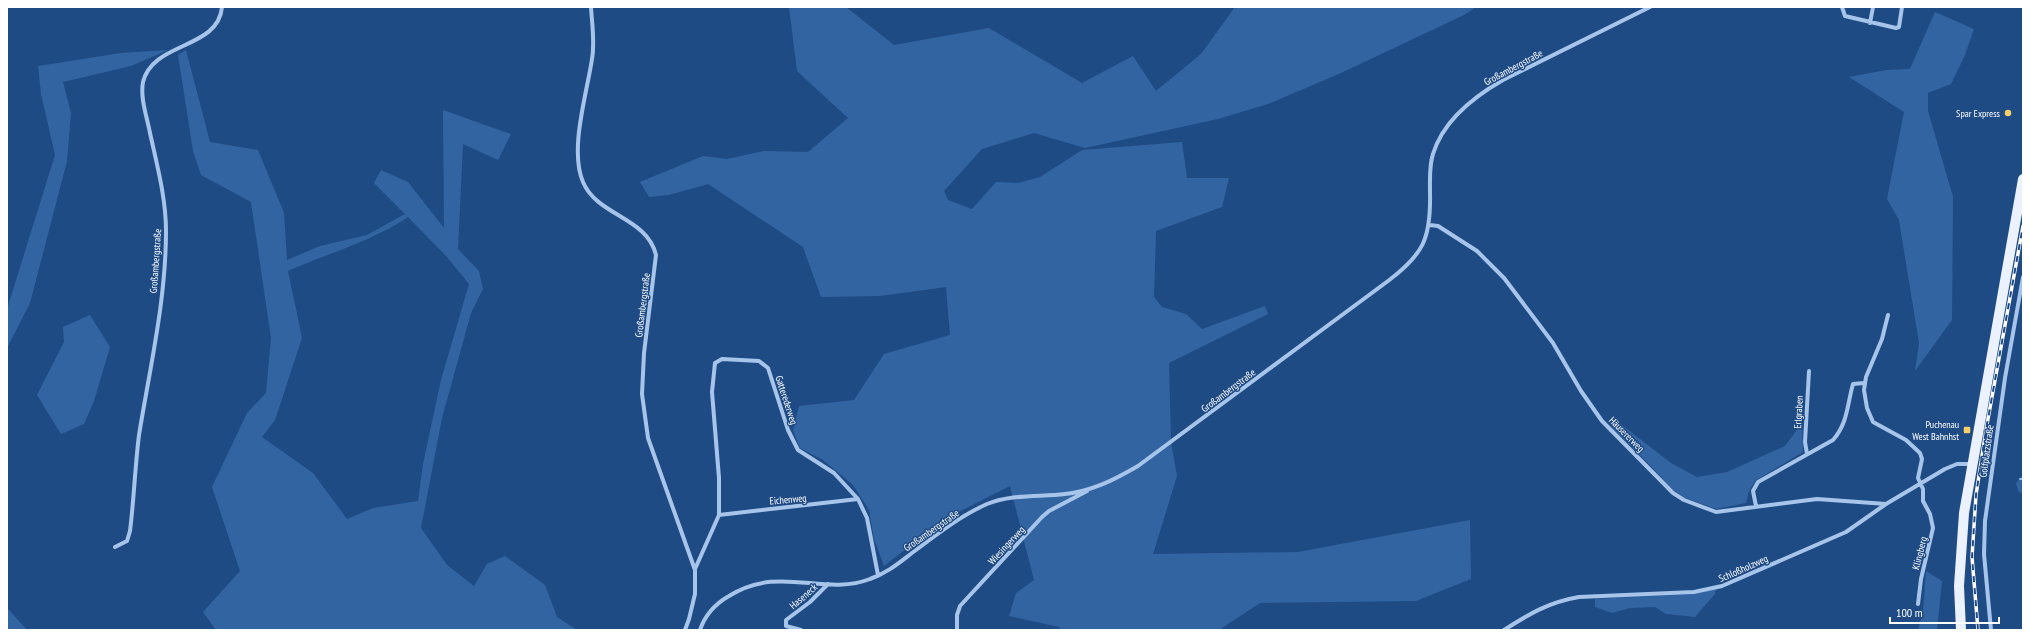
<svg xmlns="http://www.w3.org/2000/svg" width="2030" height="637" font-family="'PT Sans Narrow',sans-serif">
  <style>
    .green { fill: #3364a2; fill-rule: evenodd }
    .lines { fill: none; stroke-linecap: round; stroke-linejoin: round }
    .stream { stroke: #9bbfeb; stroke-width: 2 }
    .minor { stroke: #a7c5ea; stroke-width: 4 }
    .primary { stroke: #ebf2fe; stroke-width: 10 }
    .rail-casing { stroke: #fff; stroke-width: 3.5 }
    .rail { stroke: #1f4b85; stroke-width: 2; stroke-dasharray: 6; stroke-linecap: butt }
    .poi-dot { fill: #f8cf67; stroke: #1f4b85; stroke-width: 1.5 }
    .labels { text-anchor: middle; stroke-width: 3; stroke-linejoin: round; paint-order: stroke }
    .street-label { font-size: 10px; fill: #fff; stroke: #1f4b85 }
    .poi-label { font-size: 10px; fill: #fff; stroke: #1f4b85; text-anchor: end }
  </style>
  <rect width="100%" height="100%" fill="#1f4b85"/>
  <!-- green -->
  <path class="green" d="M 789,7 L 846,7 L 894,45 L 989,28 L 1082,83 L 1133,56 L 1156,91 L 1201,54 L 1235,7 L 1476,7 L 1464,15 L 1341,73 L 1268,104 L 1218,119 L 1085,148 L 1034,133 L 982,149 L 944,191 L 948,200 L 972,209 L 996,182 L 1018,183 L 1040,177 L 1082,150 L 1182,142 L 1187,178 L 1229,178 L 1222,207 L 1156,231 L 1154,297 L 1162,307 L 1186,314 L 1202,329 L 1265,306 L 1268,314 L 1169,363 L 1171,442 L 1177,476 L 1153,554 L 1298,552 L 1470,520 L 1471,579 L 1416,601 L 1260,603 L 1219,630 L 1061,630 L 1059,627 L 1009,616 L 1016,593 L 1034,580 L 1010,486 L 943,520 L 884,566 L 874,539 L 869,510 L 853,485 L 823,460 L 800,448 L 793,430 L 799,406 L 854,400 L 884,354 L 950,335 L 946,287 L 880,296 L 821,297 L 803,247 L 708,184 L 669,195 L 649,197 L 640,182 L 703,156 L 727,159 L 764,151 L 808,152 L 848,118 L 797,71 Z
    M 1935,12 L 1974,29 L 1965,55 L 1951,84 L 1928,93 L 1928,111 L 1953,197 L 1952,320 L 1915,371 L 1919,343 L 1899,220 L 1887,199 L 1904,112 L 1849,77 L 1886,70 L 1910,69 Z
    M 168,50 L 131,66 L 63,82 L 71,113 L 67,161 L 30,303 L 7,348 L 7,309 L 55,155 L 41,94 L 38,66 L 121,53 Z
    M 186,50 L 210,142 L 258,150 L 284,213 L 287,260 L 320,246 L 367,235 L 405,214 L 374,183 L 381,170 L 408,182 L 444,228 L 443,110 L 511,134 L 498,160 L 463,144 L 458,249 L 479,271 L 483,289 L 471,313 L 442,418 L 421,528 L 447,565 L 474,586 L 487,564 L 505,556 L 545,585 L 557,617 L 577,630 L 216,630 L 203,612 L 240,571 L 212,487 L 247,413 L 266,393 L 271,338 L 251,202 L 201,175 L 193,151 L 178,55 ZM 408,217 L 447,257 L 469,284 L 441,380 L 423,464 L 418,501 L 373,508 L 347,519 L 313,473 L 262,437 L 275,420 L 302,338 L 288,271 C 328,253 371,242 408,217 Z
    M 90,315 L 110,347 L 94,401 L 84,424 L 61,434 L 37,395 L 64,342 L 63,327 Z
    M 1618,422 L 1671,463 L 1697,477 L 1727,472 L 1785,446 L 1802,423 L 1803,452 L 1756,480 L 1749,491 L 1746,503 L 1716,509 L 1685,498 L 1672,489 L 1645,460 L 1611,427 Z
    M 2023,475 L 2023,494 L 2018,491 L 2016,483 Z
    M 1926,571 L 1942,581 L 1937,630 L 1918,630 L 1923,611 Z
    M 1716,589 L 1715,594 L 1695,617 L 1666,614 L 1655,607 L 1630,608 L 1612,613 L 1595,607 L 1595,599 L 1696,594 Z
    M 7,608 L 9,610 L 27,630 L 7,630 Z"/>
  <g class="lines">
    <!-- stream -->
    <path class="stream" d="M 2020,479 L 2023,479"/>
    <!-- minor -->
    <path class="minor" d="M 591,7 C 592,24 595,42 592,59 C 587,93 569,150 583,182 C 597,216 647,217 656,255 L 644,353 L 642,394 L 648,438 L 695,570 L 695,594 L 689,619 L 685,630
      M 1842,7 L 1845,16 L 1896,28 L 1899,27 L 1902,7
      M 1870,23 L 1873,7
      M 1430,225 L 1438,226 L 1477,251 L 1504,278 L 1553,343 L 1581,391 L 1602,421 L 1673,493 L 1684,500 L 1716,512 L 1817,499 L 1886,504
      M 1888,315 L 1882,339 L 1866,377 L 1864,390 L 1867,408 L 1873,422 L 1906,440 L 1920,453 L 1922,459 L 1918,478 L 1923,489 L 1923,501 L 1930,514 L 1933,528 L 1921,579 L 1918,604
      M 1807,454 L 1805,442 L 1809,371
      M 1756,506 L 1753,491 L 1758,482 L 1833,440 C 1848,423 1847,405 1853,384 L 1864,383
      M 719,515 L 858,499
      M 115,547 L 127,541 L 130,531 C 134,499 135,467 139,435 C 150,367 166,300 166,231 C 166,198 157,165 150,133 C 147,117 140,98 143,82 C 153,41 218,50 222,7
      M 695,569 L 719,515 L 719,478 L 712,392 L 715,363 L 722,359 L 759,361 L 768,368 L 788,430 L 798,450 L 834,473 L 858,499 L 867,518 L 878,575
      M 700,630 C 705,615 715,604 729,596 C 780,564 823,597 870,579 C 888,573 901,561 916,550 C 938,533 962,515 987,504 C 1012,494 1039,497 1065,494 C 1092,491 1114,480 1138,466 L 1388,281 C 1424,254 1431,238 1430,193 C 1430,180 1429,166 1433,154 C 1443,121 1475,96 1503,80 L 1650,7
      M 801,630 L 786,626 L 786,620 L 810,602 L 828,584
      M 957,630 L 957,615 L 960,606 L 1042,517 L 1049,511 L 1087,491
      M 1504,630 C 1529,614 1549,602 1579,597 L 1694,592 L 1722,586 L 1846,532 L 1886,504 L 1945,469 L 1957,464 L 1971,464
      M 1991,630 L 1984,554 L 1985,521 L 2005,378 L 2023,277"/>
    <!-- primary -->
    <path class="primary" d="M 1961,630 L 1959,586 L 1964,513 L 2023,179"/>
    <!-- rail casing -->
    <g class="rail-casing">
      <path id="rail" d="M 1978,630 L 1972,557 L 1976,495 L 1986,430 L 2023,226"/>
    </g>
    <!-- rail -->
    <use href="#rail" class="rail"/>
  </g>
  <!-- markers -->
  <g class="poi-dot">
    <circle cx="2008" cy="113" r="4"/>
    <rect x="1963" y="426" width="8" height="8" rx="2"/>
  </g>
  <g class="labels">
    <!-- street labels -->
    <g class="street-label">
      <text transform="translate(1513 67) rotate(-28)" y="4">Großambergstraße</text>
      <text transform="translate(155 261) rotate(-86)" y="4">Großambergstraße</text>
      <text transform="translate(642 305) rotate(-83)" y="4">Großambergstraße</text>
      <text transform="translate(1228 390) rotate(-37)" y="4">Großambergstraße</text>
      <text transform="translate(787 400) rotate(72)" y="4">Gatterederweg</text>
      <text transform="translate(1798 412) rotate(-87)" y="4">Erlgraben</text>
      <text transform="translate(1627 434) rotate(45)" y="4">Häusererweg</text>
      <text transform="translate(1986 451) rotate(-82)" y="4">Golfplatzstraße</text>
      <text transform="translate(788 499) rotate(-5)" y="4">Eichenweg</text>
      <text transform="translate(931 530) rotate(-35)" y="4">Großambergstraße</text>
      <text transform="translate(1006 545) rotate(-47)" y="4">Wiesingerweg</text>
      <text transform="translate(1919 553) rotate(-76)" y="4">Klingberg</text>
      <text transform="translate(1743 568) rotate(-24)" y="4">Schloßholzweg</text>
      <text transform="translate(803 596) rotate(-41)" y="4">Haseneck</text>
    </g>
    <!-- poi labels -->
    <g class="poi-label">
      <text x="2000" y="117">Spar Express</text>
      <text x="1959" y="428">Puchenau<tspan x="1959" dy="12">West Bahnhst</tspan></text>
    </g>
  </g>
  <!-- border -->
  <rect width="2030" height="637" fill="none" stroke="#ffffff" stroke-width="16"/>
  <!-- scale -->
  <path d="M1890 617v6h109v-6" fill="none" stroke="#ffffff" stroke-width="2"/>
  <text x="1896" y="617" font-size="12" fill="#ffffff" stroke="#1f4b85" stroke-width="3" paint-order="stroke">100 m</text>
</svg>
